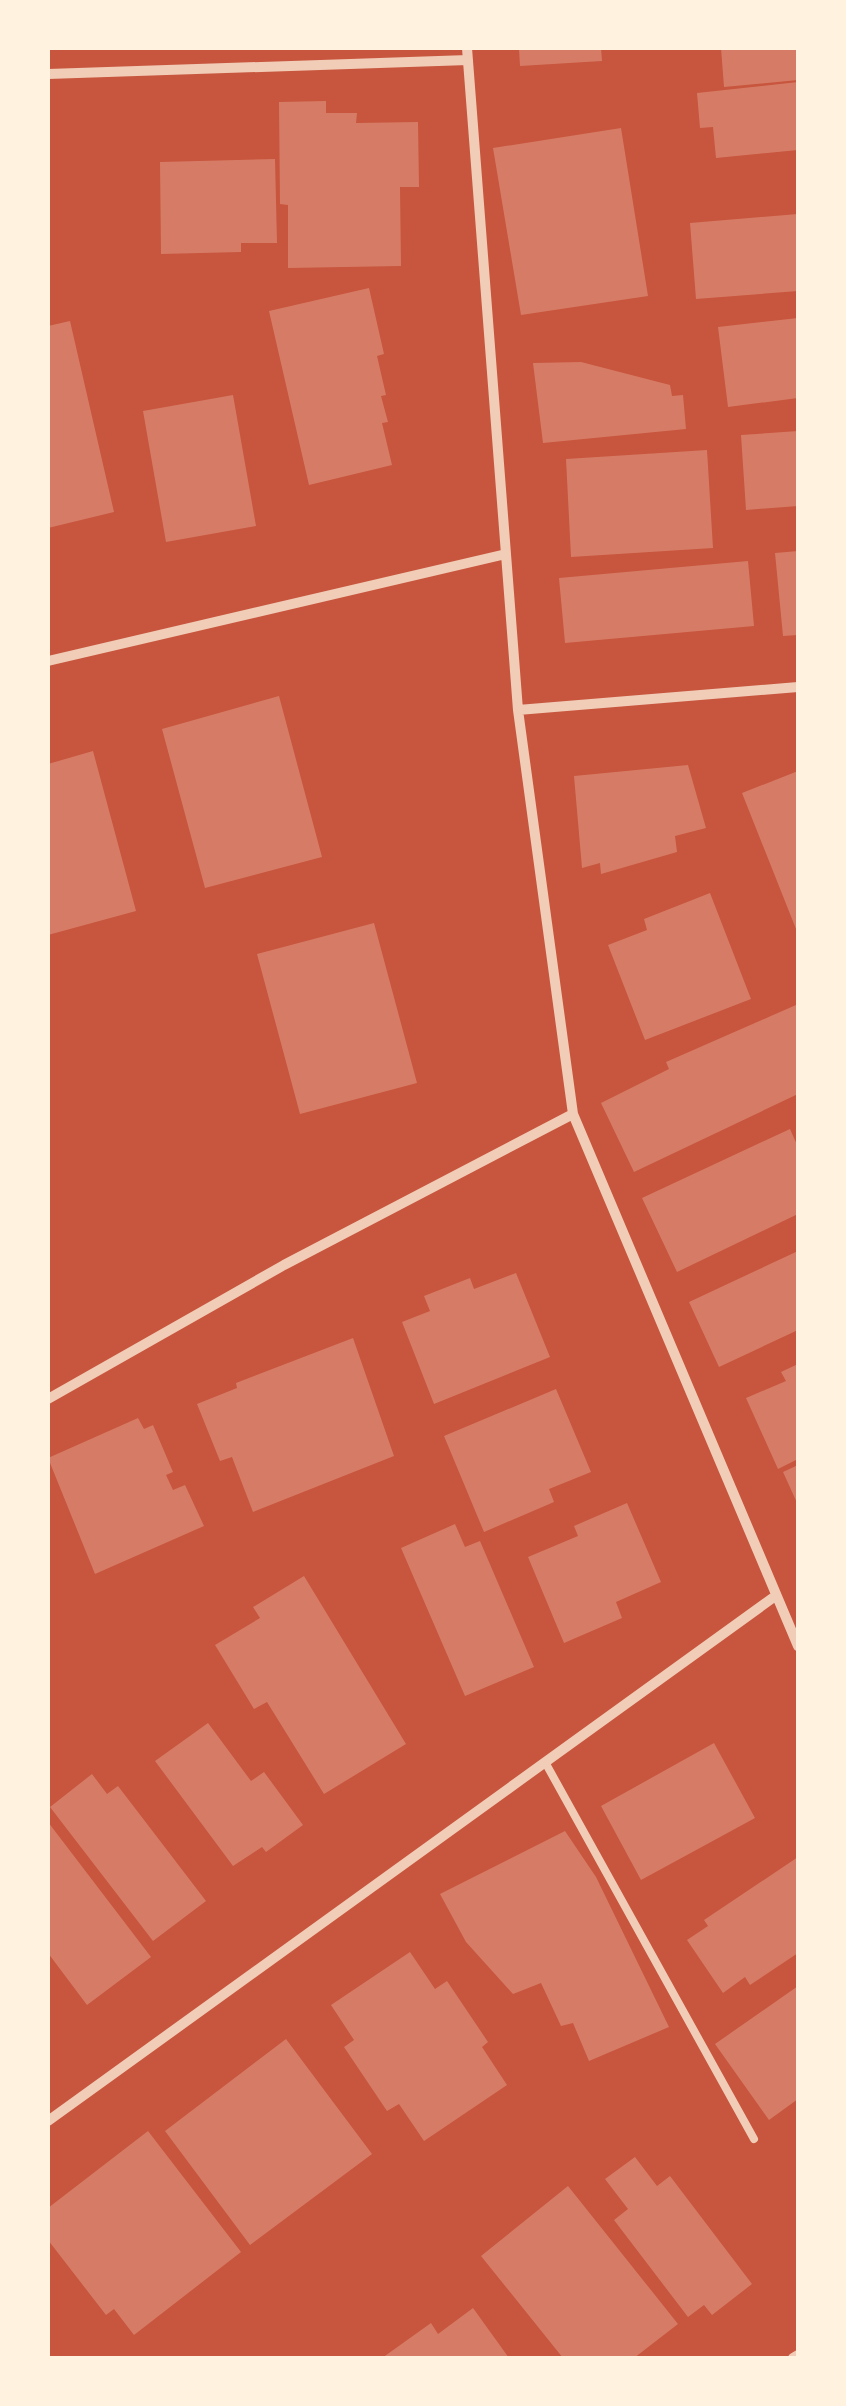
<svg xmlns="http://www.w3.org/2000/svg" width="846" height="2406" font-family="'Source Serif 4',serif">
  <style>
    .building { fill: #d67c66 }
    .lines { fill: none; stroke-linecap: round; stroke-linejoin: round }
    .service { stroke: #f1ccb7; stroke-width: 8 }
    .minor { stroke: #f1ccb7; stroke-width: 10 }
  </style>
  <rect width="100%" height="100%" fill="#c8553d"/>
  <!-- building -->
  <path class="building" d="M 519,48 L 601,48 L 602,61 L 520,66 Z
    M 721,48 L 798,48 L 798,80 L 724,87 Z
    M 798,82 L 798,150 L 716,158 L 713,127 L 700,128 L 697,93 Z
    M 326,101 L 326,113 L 357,113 L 356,123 L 418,122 L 419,187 L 400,187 L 401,266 L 288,268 L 288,205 L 280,204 L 279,102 Z
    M 621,128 L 648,296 L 521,315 L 493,148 Z
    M 275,159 L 277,243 L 241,243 L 241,252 L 161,254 L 160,162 Z
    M 798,214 L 798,291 L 696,299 L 690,223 Z
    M 369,288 L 384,354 L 377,356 L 386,395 L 381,396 L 388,422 L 382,423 L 392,465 L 309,485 L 269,311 Z
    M 798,318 L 798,398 L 728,407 L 718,327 Z
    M 70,321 L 114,512 L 48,528 L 48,326 Z
    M 581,362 L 670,385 L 672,396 L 683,395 L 686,429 L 543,443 L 533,363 Z
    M 233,395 L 256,526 L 166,542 L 143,411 Z
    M 798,431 L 798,506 L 746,510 L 741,435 Z
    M 707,450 L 713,548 L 571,557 L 566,459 Z
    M 798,551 L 798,635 L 783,636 L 775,553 Z
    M 748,561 L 754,626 L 565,643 L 559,578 Z
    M 279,696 L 322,857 L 205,888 L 162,729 Z
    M 93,751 L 136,911 L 48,935 L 48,764 Z
    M 688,765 L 706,828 L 675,836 L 677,852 L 601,874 L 600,863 L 582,868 L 574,776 Z
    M 798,771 L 798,934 L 742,793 Z
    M 710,893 L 751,999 L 645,1040 L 608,945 L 647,930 L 644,919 Z
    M 374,923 L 417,1083 L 300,1114 L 257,954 Z
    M 796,1005 L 798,1094 L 634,1172 L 601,1103 L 669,1069 L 666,1062 Z
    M 790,1129 L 798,1147 L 798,1214 L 677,1272 L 642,1198 Z
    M 798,1251 L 798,1330 L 719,1367 L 689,1302 Z
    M 516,1273 L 550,1357 L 434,1404 L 402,1322 L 430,1311 L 424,1296 L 470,1278 L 474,1289 Z
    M 353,1338 L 394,1456 L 253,1512 L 232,1457 L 220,1461 L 197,1404 L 237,1388 L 236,1383 Z
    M 798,1364 L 798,1459 L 778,1469 L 746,1398 L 786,1381 L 781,1372 Z
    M 556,1389 L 591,1472 L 549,1489 L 554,1502 L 484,1532 L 444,1436 Z
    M 138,1418 L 144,1429 L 153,1425 L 173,1472 L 166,1475 L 173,1490 L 185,1485 L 204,1526 L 95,1574 L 48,1458 Z
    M 798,1465 L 798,1505 L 783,1472 Z
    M 627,1503 L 661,1582 L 616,1602 L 622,1618 L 564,1643 L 528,1557 L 578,1536 L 574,1526 Z
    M 455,1524 L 465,1547 L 480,1541 L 534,1667 L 465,1696 L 401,1548 Z
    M 304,1576 L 406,1744 L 324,1794 L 267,1702 L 254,1709 L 215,1645 L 260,1618 L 253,1607 Z
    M 208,1723 L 251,1781 L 264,1772 L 303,1825 L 266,1852 L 262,1847 L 233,1866 L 155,1761 Z
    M 714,1743 L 755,1818 L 641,1880 L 601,1806 Z
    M 92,1774 L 107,1794 L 118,1786 L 206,1901 L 153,1941 L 50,1807 Z
    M 48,1822 L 151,1957 L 87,2005 L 48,1953 Z
    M 565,1831 L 596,1877 L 669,2027 L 589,2061 L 573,2023 L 561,2026 L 541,1983 L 513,1994 L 466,1942 L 440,1894 Z
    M 798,1857 L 798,1953 L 750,1985 L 745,1977 L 723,1993 L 687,1940 L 708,1926 L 704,1920 Z
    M 410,1952 L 435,1989 L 447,1981 L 488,2042 L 482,2047 L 507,2085 L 424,2141 L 399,2104 L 387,2111 L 344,2047 L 354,2040 L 331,2005 Z
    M 798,1986 L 798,2099 L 769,2120 L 715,2044 Z
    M 286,2039 L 372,2154 L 250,2245 L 165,2131 Z
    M 148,2131 L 241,2252 L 134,2335 L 114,2309 L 106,2315 L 48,2240 L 48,2208 Z
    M 635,2157 L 657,2186 L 670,2176 L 752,2284 L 712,2315 L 704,2305 L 688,2317 L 614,2220 L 628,2209 L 605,2179 Z
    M 568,2186 L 678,2324 L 634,2358 L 563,2358 L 481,2256 Z
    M 473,2308 L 509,2358 L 382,2358 L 431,2323 L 438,2334 Z"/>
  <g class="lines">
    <!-- service -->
    <path class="service" d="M 545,1762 L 754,2139"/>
    <!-- minor -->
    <path class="minor" d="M 467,48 L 518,710 L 573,1114 L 798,1646
      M 48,74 L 468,60
      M 48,661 L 506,554
      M 518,710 L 798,687
      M 48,1399 L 284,1265 L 573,1114
      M 48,2121 L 774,1597
      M 793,2358 L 798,2355"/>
  </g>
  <!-- border -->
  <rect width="846" height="2406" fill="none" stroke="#fff3e0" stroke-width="100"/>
</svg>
